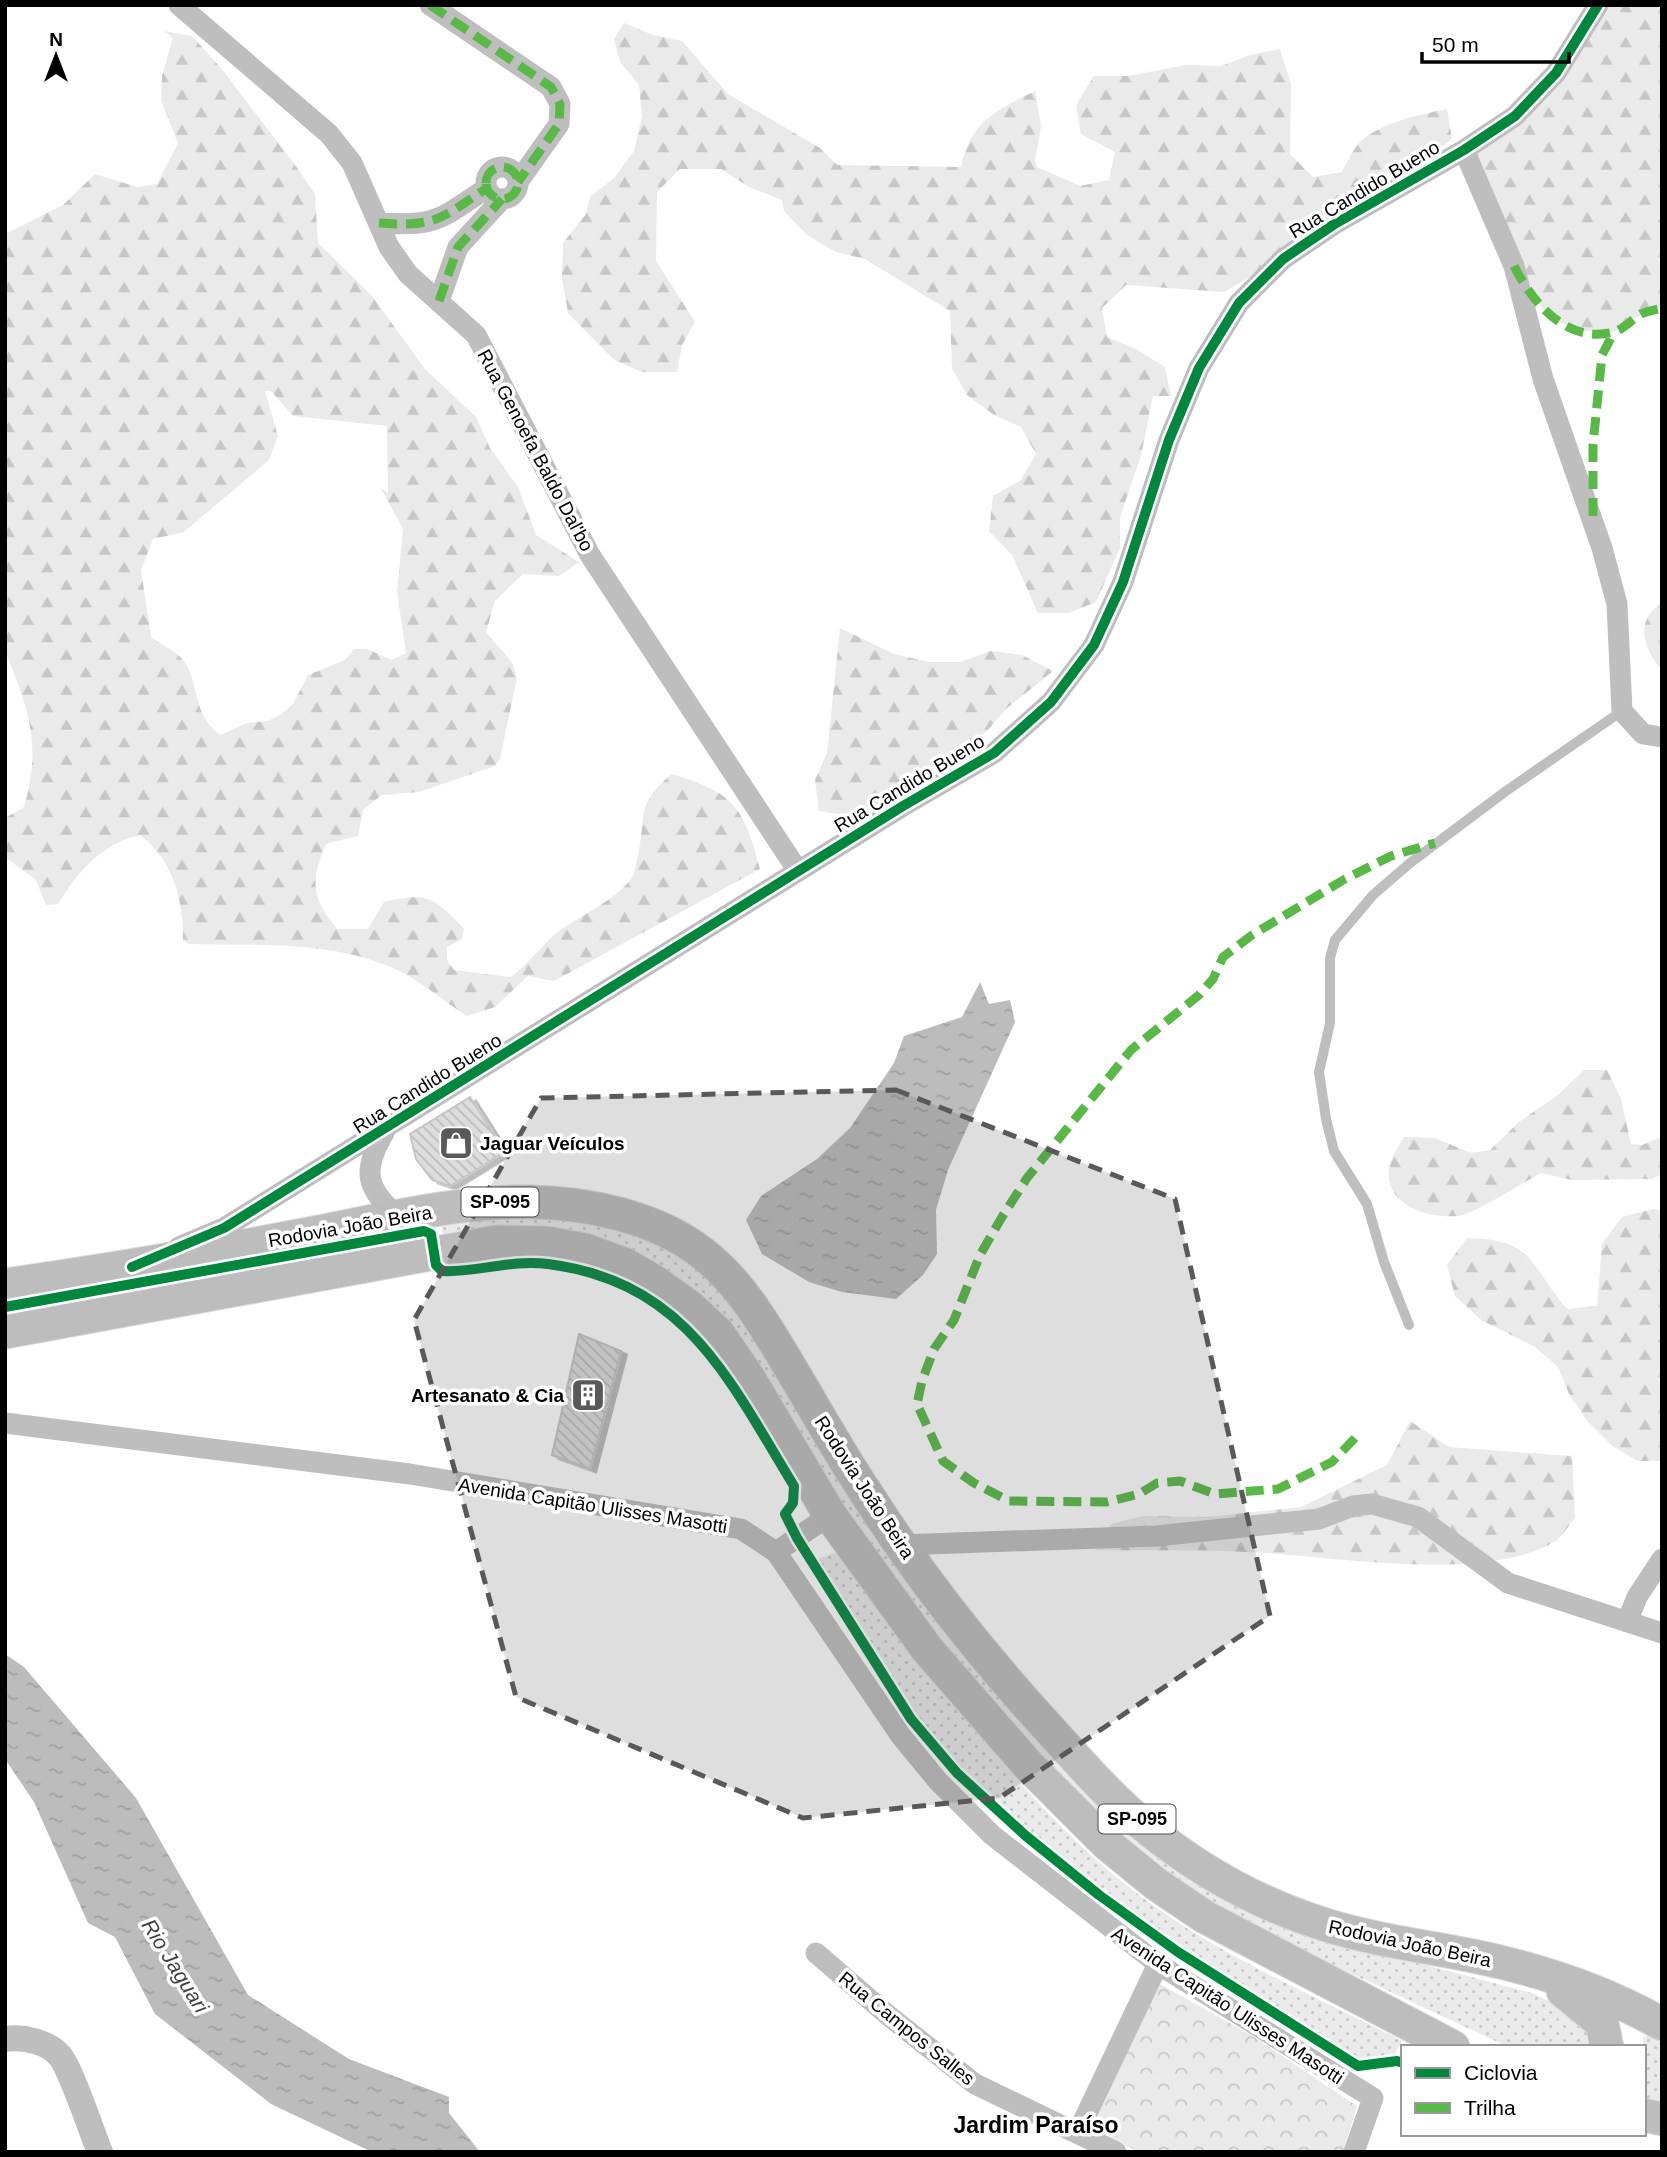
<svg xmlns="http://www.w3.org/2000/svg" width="1667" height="2157" font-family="Helvetica,sans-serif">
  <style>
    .grass { fill: url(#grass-dots) }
    .forest { fill: url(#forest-firs); fill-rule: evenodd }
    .park { fill: url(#park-crowns) }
    .water { fill: url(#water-ripples) }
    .building { fill: url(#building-back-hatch); stroke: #c5c5c5; stroke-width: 2; filter: url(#shadow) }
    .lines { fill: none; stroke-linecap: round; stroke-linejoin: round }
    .primary-casing { stroke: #dbdbdb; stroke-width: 35 }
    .service { stroke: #bebebe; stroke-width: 10 }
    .minor { stroke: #bebebe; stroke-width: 21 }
    .tertiary { stroke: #bebebe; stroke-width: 26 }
    .primary { stroke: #bdbdbd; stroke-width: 33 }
    .quiet { stroke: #58b947; stroke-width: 9; stroke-dasharray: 18 9; stroke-linecap: butt }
    .cycleway-casing { stroke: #fff; stroke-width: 15 }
    .cycleway { stroke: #00873e; stroke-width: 10 }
    .marked { fill: #595959; fill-opacity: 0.2; stroke: #595959; stroke-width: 5; stroke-dasharray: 14 9; stroke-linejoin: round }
    .labels { text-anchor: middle; stroke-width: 7; stroke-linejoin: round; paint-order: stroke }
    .shield { fill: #fff; stroke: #4c4c4c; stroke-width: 2 }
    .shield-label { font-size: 18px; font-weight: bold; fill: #000 }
    .street-label { font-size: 19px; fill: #000; stroke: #fff }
    .poi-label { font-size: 19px; font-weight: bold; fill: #000; stroke: #fff; text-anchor: start }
    .water-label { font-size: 21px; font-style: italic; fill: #414141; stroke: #fff }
    .quarter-label { font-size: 23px; font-weight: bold; fill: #000; stroke: #fff }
  </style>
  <defs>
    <pattern id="grass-dots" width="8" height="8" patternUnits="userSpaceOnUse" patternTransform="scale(1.75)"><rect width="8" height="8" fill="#eaeaea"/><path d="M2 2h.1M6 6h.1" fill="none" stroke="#c7c7c7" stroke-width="1.8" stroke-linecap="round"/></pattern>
    <pattern id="forest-firs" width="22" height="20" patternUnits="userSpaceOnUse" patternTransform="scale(1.75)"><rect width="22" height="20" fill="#eaeaea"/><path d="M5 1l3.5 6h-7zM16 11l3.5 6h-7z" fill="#c7c7c7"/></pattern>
    <pattern id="park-crowns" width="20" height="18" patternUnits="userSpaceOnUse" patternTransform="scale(1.75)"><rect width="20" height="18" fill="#eaeaea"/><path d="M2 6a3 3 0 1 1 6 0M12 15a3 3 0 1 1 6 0" fill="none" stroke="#c7c7c7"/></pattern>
    <pattern id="water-ripples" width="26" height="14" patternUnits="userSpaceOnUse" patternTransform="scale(1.75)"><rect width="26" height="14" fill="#bcbcbc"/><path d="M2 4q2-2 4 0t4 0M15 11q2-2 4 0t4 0" fill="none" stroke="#a0a0a0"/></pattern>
    <pattern id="building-back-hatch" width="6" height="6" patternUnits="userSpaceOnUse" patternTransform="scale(1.75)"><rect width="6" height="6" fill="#ddd"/><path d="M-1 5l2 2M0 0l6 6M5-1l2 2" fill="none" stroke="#bcbcbc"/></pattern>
    <filter id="shadow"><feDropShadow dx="6" dy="3.5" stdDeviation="0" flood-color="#0004"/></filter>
  </defs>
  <rect width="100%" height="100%" fill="#fff"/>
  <!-- grass -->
  <path class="grass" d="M 536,1214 L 635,1233 L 708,1272 L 1033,1731 L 1324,1938 L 1532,1993 L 1555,2004 L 1589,2027 L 1594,2047 L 1506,2046 L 1237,1920 L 1134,1851 L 981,1696 L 672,1279 L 444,1240 L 440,1222 Z
    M 835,1553 L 844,1556 C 935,1675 1021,1807 1143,1898 C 1221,1957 1316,1996 1402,2041 L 1394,2055 L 1360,2059 L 1183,1949 L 1097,1887 L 1028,1831 L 958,1766 L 920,1720 L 817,1559 Z
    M 1652,2032 L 1662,2038 L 1662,2108 L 1644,2103 L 1643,2038 Z"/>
  <!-- forest -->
  <path class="forest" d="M 1598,5 L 1662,5 L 1662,308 L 1643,313 L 1614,332 L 1578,331 L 1552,318 L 1527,291 L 1464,150 L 1515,116 Z
    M 624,23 L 653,35 L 682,41 L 728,94 L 820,148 L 837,165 L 961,167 C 970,122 996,110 1035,91 L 1041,126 L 1035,161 L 1037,167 L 1080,186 L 1109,180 L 1115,152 L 1081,134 L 1076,105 L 1094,76 L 1128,76 L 1186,65 L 1221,66 L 1250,55 L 1280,49 L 1291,84 L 1290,154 L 1313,177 L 1342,172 C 1347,163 1352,151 1359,143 C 1381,122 1419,115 1447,109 L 1452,139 L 1423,162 L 1365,190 L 1283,258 L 1224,292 L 1126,285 L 1102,308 L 1107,337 L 1136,349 L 1165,367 L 1171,396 L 1153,396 L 1141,456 L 1120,517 L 1120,548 L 1096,602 L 1069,613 L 1038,613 L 1012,555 L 989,531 L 993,496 L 1020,481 L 1036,454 L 1021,427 L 994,415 L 967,395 L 952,368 L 950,311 L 865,259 L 836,252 L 807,235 L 784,211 L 782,200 L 749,187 L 721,169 L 680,169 L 657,192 L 656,261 L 695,322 L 682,345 L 677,372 L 642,372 L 614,360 L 568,313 L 562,278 L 563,243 L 586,214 L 590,197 L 614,178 L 634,151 L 642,116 L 639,85 L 620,62 L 614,39 Z
    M 164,31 L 192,36 L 221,68 L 298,169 L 315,194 L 318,243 L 372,296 L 425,369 L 476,417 L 490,448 L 518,487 L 536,535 L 579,562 L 559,576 L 523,574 L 495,601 L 486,632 L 512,662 L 517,678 L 500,759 L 495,766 L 419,792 L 382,795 L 363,810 L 358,836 L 326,844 C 310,882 311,896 337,929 L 368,929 L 384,902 C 428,892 434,897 464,929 L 462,939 L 447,947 L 447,960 L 454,970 L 511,977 C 527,965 538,950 553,936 C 575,917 613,903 631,879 C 635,874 636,865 637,859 C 648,817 633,806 672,774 C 735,793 744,808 760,869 L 554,981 L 528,976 L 495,1007 L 467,1016 C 443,1001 422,981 395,969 C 329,940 259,946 189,944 L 183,940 C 183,900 174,861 140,835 C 102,843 77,873 58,904 L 46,905 L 36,880 L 5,857 L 5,810 L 7,817 L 24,807 C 42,745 29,709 5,651 L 5,234 L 63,205 L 95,174 L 137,187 L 157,184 L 178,143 L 161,100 L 162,76 L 173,38 ZM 265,391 L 271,391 L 293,416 L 387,426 L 388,493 L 380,487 L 403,529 L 397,592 L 406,653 L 392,660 L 367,649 L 354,649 L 345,660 L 308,675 L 293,704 L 280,715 L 268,721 L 247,723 L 220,735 C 191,713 200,682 183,660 C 176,651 160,644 151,637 L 141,570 L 153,539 L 184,532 L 269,460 L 278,436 Z
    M 1662,603 L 1662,670 C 1644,649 1633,621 1662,603 Z
    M 840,628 L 894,654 L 929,662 L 960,662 L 991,651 L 1022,655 L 1053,671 L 1006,709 L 986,732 L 959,747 L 880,804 L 850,816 L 819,811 L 815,780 L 827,753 Z
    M 1584,1070 L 1607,1070 L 1621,1099 L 1631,1144 L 1642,1145 L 1662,1137 L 1662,1174 L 1652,1179 L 1572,1180 L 1541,1173 C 1524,1182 1473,1215 1458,1216 C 1426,1219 1378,1203 1391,1161 C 1394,1153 1400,1144 1404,1137 L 1435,1138 L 1471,1153 L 1490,1150 L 1519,1122 L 1558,1095 Z
    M 1653,1209 L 1662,1211 L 1662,1461 L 1638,1461 L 1611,1445 L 1588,1422 L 1569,1394 L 1558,1367 L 1535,1347 L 1481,1320 L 1455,1296 L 1447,1265 L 1467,1238 C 1534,1239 1529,1264 1567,1309 L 1597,1306 L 1602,1244 L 1622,1217 Z
    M 1410,1421 L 1449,1447 L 1572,1456 L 1575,1518 C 1569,1525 1562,1537 1554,1542 C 1488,1582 1341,1558 1265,1553 C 1209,1549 1152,1551 1095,1550 L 1111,1524 L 1142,1516 L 1208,1517 L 1301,1507 L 1387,1465 Z"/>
  <!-- park -->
  <path class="park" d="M 1160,1984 L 1251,2035 L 1357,2106 L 1343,2152 L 1139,2152 L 1088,2126 Z"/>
  <!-- water -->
  <path class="water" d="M 980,982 L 989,1004 L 1010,1000 L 1015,1022 L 948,1170 L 936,1210 L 937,1254 L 923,1275 L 896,1299 L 842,1292 L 809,1282 L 762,1254 L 746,1220 L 761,1196 L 817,1159 L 850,1128 L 894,1063 L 904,1036 L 962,1017 Z
    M 5,1654 L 24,1667 L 136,1798 L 248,1995 L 349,2059 L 449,2097 L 449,2113 L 480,2152 L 372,2152 L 271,2104 L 155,2014 L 115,1937 L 88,1923 L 34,1802 L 5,1759 Z"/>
  <!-- building -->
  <path class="building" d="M 470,1097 L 505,1152 L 450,1186 L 432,1180 L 416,1159 L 410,1134 Z
    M 579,1334 L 621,1351 L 590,1469 L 552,1455 Z"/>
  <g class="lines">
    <!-- primary casing -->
    <g class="primary-casing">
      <path id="primary" d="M 5,1285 C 105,1271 204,1254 303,1235 C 378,1221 454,1201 531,1202 C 588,1203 656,1217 702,1253 C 740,1282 764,1324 788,1364 C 814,1407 838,1451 866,1493 C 920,1578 982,1656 1051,1731 C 1080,1763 1109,1796 1142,1824 C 1196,1869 1258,1904 1326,1925 C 1374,1940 1424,1946 1473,1956 C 1538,1969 1604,1991 1662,2024
        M 5,1332 L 496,1242 L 547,1243 L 585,1250 L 626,1265 L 655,1282 L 691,1308 L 718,1333 L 748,1377 L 830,1515 L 927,1649 L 1028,1765 L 1107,1844 L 1156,1884 L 1205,1917 L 1453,2047
        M 1563,1991 L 1602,2023 L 1607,2047
        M 1644,2115 L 1662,2119"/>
    </g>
    <!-- service -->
    <path class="service" d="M 1409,1325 L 1384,1262 L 1367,1204 L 1334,1151 L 1326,1119 L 1319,1072 L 1330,1023 L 1330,958 L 1335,940 L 1373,895 L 1410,863 L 1506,791 L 1622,711"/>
    <!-- minor -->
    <path class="minor" d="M 179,5 L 329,134 L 352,163 L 389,247 L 408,274 L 476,335 L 590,555 L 798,871
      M 430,5 L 551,87 L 560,104 L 559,124 L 518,182
      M 1464,150 L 1514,266 L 1543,379 L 1602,548 L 1617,604 L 1622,711 L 1643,734 L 1662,737
      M486 183a16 16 0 1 1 32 0a16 16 0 1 1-32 0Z
      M 379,223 C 437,227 440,219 487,188
      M 439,301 L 458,247 L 502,199
      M 384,1133 C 362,1170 365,1189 399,1217
      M 179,1247 L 224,1228 L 903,806 L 994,753 L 1051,702 L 1094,645 L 1123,582 L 1169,440 L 1199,368 L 1239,303 L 1283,259 L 1333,225 L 1464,150 L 1515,116 L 1556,73 L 1598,5
      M 5,1423 L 410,1474 L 741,1529 L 776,1552 L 901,1736 L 938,1781 L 992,1835 L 1158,1964 L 1373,2098 L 1354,2152
      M 900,1545 L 1157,1536 L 1319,1519 L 1353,1506 L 1372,1504 L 1418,1517 L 1508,1583 L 1662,1633
      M 776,1552 L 830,1515
      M 1627,1622 L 1637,1597 L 1662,1559
      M 816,1953 L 889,2016 L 975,2084 L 1116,2152
      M 1078,2132 L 1158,1964"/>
    <!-- tertiary -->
    <path class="tertiary" d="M 5,2039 C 23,2036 48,2042 60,2056 C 71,2069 92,2133 100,2152"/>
    <!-- primary -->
    <use href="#primary" class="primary"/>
    <!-- quiet -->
    <path class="quiet" d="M 430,5 L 551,87 L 560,104 L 559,124 L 518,182
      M486 183a16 16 0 1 1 32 0a16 16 0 1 1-32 0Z
      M 379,223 C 437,227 440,219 487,188
      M 1514,266 C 1533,303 1566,344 1614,332 C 1624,329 1632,319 1641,314 C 1647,311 1655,310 1662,308
      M 439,301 L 458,247 L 502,199
      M 1593,516 L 1593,445 L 1602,355 L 1614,332
      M 1355,1438 L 1332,1462 L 1278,1489 L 1215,1494 L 1180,1481 L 1157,1483 L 1139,1494 L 1107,1502 L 1009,1501 L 974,1483 L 943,1461 L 917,1404 L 922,1381 L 934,1349 L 954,1320 L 980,1255 L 1002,1217 L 1027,1178 L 1131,1050 L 1199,995 L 1213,979 L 1223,957 L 1252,935 L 1345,879 L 1391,856 L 1435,843"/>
    <!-- cycleway casing -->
    <g class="cycleway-casing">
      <path id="cycleway" d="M 132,1267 L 224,1228 L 903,806 L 994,753 L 1051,702 L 1094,645 L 1123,582 L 1169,440 L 1199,368 L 1239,303 L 1283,259 L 1333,225 L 1464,150 L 1515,116 L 1556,73 L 1598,5
        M 5,1307 L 424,1231 L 431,1234 L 436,1265 L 442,1271 C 477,1273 510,1259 548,1264 C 687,1282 729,1380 794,1486 L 793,1503 L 785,1514 L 797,1538 L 911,1719 L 957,1773 L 1026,1836 L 1099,1895 L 1178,1952 L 1358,2066 L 1397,2061 L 1403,2063"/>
    </g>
    <!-- cycleway -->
    <use href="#cycleway" class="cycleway"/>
  </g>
  <!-- marked area -->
  <path class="marked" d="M 896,1090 L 1175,1199 L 1270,1616 L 999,1798 L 803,1818 L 516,1697 L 414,1320 L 541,1098 Z"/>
  <!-- icons -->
  <defs>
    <g id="shop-square" transform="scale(1.75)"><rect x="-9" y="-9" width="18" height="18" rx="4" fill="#595959" stroke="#fff"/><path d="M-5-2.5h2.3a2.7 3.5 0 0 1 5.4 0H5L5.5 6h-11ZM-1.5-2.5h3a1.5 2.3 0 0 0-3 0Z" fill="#fff"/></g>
    <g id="building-square" transform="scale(1.75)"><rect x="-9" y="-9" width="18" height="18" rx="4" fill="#595959" stroke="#fff"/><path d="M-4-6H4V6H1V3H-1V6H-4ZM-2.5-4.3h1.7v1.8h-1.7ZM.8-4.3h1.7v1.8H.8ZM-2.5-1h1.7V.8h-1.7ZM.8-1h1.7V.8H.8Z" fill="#fff"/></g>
  </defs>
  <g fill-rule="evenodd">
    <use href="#shop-square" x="456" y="1143"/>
    <use href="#building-square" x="588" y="1395"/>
  </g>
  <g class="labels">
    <!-- shield labels -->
    <g class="shield">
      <rect x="461.5" y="1187.5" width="77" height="29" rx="5"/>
      <rect x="1098.5" y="1804.5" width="77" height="29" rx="5"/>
    </g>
    <g class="shield-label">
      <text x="500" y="1208">SP-095</text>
      <text x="1137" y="1825">SP-095</text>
    </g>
    <!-- street labels -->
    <g class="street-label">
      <text transform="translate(1364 189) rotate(-31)" y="7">Rua Candido Bueno</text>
      <text transform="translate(536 450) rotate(62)" y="7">Rua Genoefa Baldo Dal'bo</text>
      <text transform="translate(909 783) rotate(-31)" y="7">Rua Candido Bueno</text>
      <text transform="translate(427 1083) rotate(-32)" y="7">Rua Candido Bueno</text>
      <text transform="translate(350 1226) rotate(-10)" y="7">Rodovia João Beira</text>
      <text transform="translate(865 1487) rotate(57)" y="7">Rodovia João Beira</text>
      <text transform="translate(593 1505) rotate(9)" y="7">Avenida Capitão Ulisses Masotti</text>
      <text transform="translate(1410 1943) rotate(12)" y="7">Rodovia João Beira</text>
      <text transform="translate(1228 2005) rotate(33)" y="7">Avenida Capitão Ulisses Masotti</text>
      <text transform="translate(907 2028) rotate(39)" y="7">Rua Campos Salles</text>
    </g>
    <!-- poi labels -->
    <g class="poi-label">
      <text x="480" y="1150">Jaguar Veículos</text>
      <text x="564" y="1402" text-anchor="end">Artesanato &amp; Cia</text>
    </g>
    <!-- water labels -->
    <g class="water-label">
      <text transform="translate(175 1966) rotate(58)" y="7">Rio Jaguari</text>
    </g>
    <!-- quarter labels -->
    <g class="quarter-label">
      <text x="1036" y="2133">Jardim Paraíso</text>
    </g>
  </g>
  <!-- border -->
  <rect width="1667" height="2157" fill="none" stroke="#000000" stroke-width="14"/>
  <!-- legend -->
  <rect x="1401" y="2045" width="245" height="91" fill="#ffffff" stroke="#999999" stroke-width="2"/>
  <rect x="1415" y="2068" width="35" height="10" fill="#00873e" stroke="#999999" stroke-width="2"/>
  <text x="1464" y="2080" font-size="21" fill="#000000">Ciclovia</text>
  <rect x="1415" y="2103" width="35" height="10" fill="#58b947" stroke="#999999" stroke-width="2"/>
  <text x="1464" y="2115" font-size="21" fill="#000000">Trilha</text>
  <!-- north arrow -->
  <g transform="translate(56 56)" stroke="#ffffff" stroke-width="5" paint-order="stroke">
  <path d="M0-5L12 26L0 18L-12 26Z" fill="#000000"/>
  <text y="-10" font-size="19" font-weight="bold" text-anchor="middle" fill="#000000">N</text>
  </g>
  <!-- scale -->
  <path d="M1422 52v10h147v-10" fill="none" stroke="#000000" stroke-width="3.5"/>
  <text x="1432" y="52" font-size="21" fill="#000000" stroke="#ffffff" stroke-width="5" paint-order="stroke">50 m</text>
</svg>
